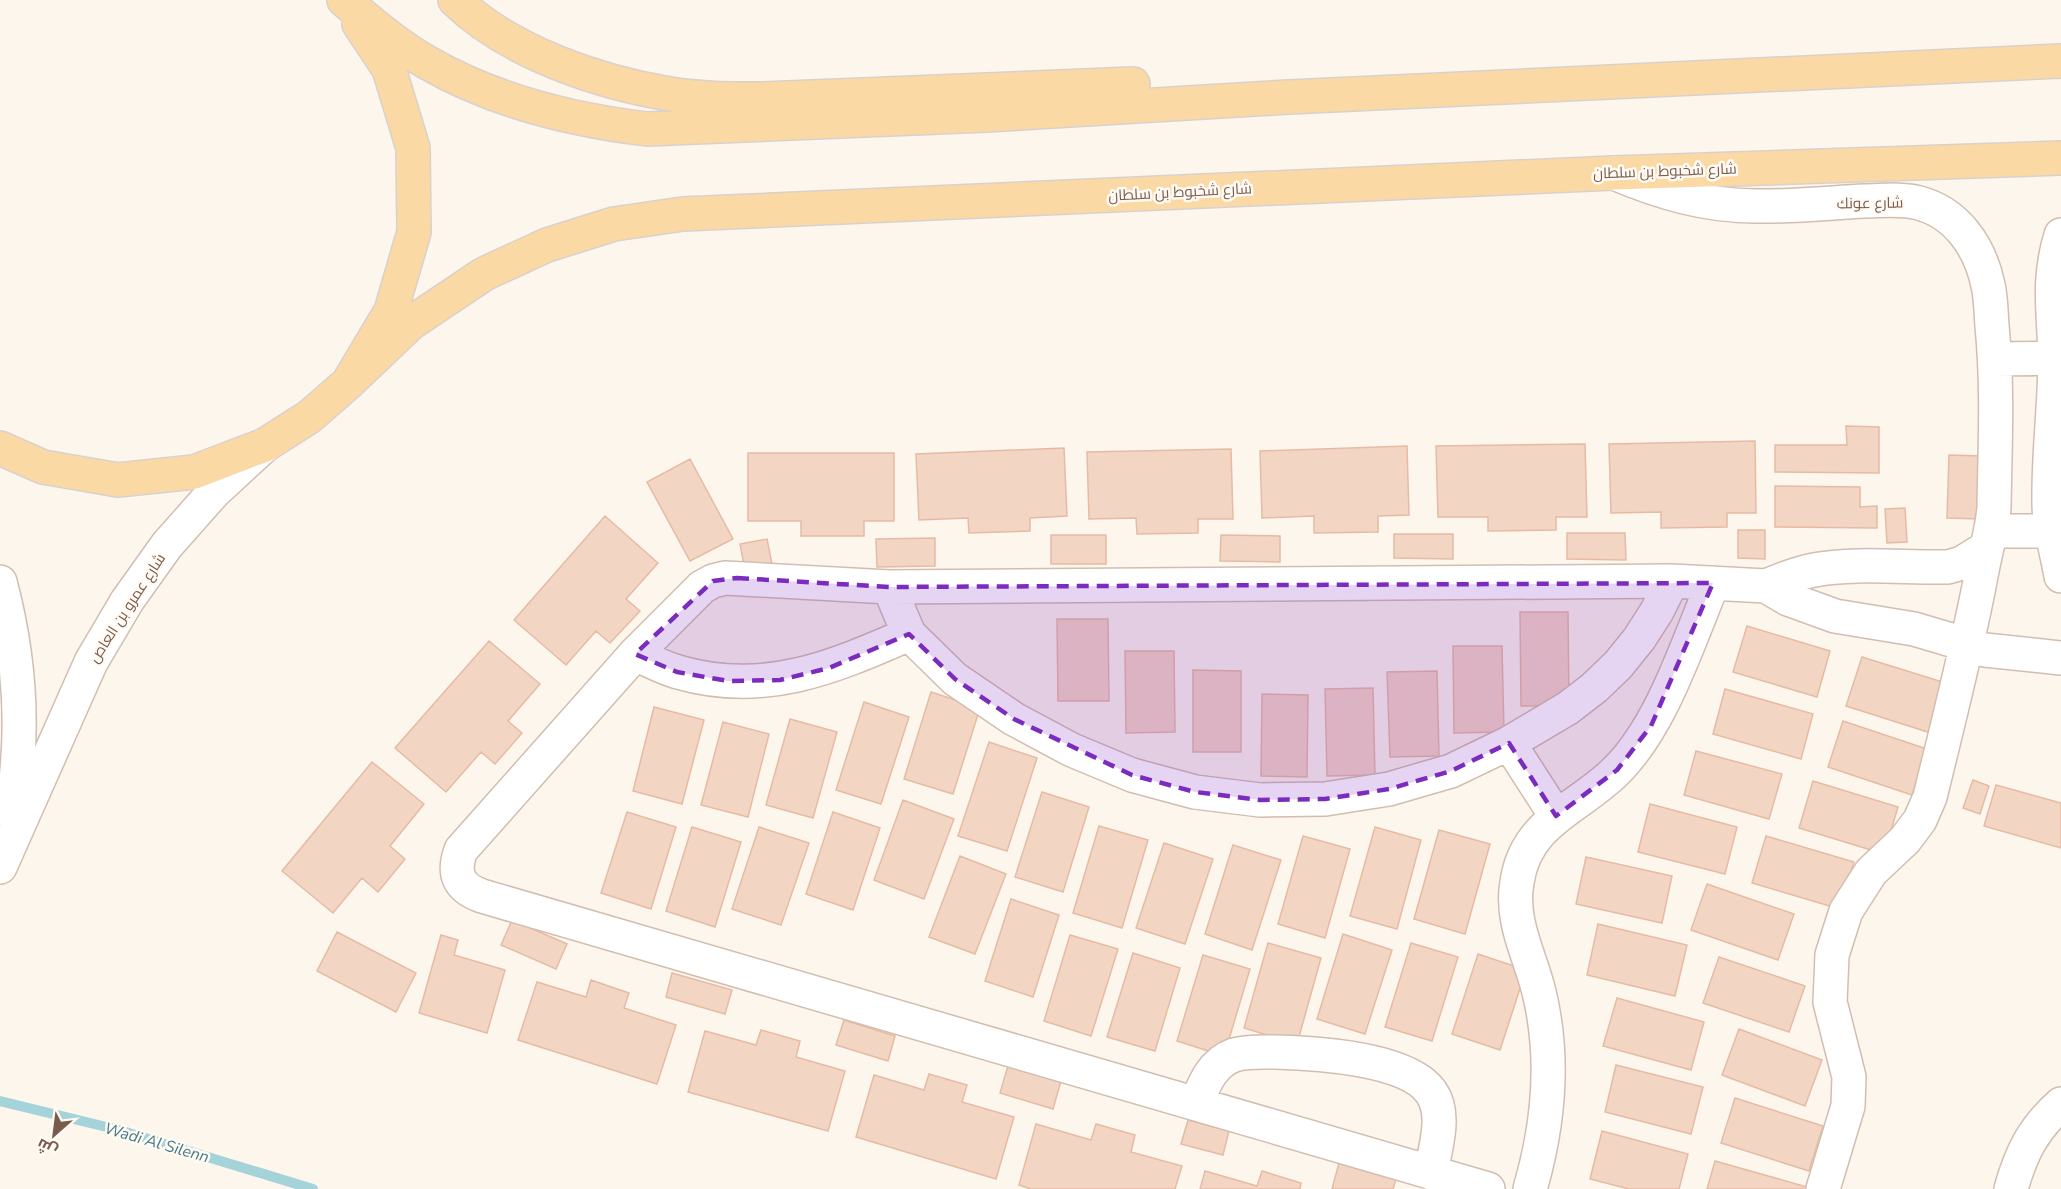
<svg xmlns="http://www.w3.org/2000/svg" width="2061" height="1189" font-family="'Nunito Sans',Cairo,sans-serif">
  <style>
    .lines { fill: none; stroke-linecap: round; stroke-linejoin: round }
    .stream { stroke: #a5d3da; stroke-width: 10 }
    .building { fill: #f3d5c3; stroke: #e6bba3; stroke-width: 1.5 }
    .minor-casing { stroke: #d1beb0; stroke-width: 36 }
    .major-casing { stroke: #dad1cd; stroke-width: 36 }
    .minor { stroke: #fff; stroke-width: 33 }
    .major { stroke: #fbd9a5; stroke-width: 33 }
    .marked { fill: #7b2cbf; fill-opacity: 0.2; stroke: #7b2cbf; stroke-width: 4.5; stroke-dasharray: 12 8; stroke-linejoin: round }
    .labels { text-anchor: middle; stroke-width: 5; stroke-linejoin: round; paint-order: stroke }
    .street-label { font-size: 15px; fill: #7a5c4d; stroke: #fffaf3 }
    .water-label { font-size: 16px; font-style: italic; fill: #437c86; stroke: #fffaf3 }
  </style>
  <rect width="100%" height="100%" fill="#fdf6ec"/>
  <g class="lines">
    <!-- stream -->
    <path class="stream" d="M 0,1101 L 119,1130 L 313,1189"/>
  </g>
  <!-- building -->
  <path class="building" d="M 1846,426 L 1879,427 L 1879,473 L 1775,472 L 1775,445 L 1847,445 Z
    M 1755,441 L 1756,513 L 1727,513 L 1727,527 L 1661,528 L 1661,512 L 1611,513 L 1609,444 Z
    M 1585,444 L 1587,517 L 1556,517 L 1556,530 L 1488,531 L 1488,517 L 1438,517 L 1436,446 Z
    M 1407,446 L 1409,515 L 1378,516 L 1378,532 L 1314,533 L 1314,516 L 1262,518 L 1260,451 Z
    M 1064,448 L 1067,516 L 1030,518 L 1030,531 L 969,533 L 968,518 L 919,520 L 916,454 Z
    M 1231,449 L 1233,519 L 1198,519 L 1198,533 L 1137,534 L 1136,518 L 1089,519 L 1087,452 Z
    M 748,453 L 894,453 L 894,521 L 864,521 L 864,536 L 801,536 L 801,521 L 748,521 Z
    M 1949,455 L 1981,456 L 1980,519 L 1947,518 Z
    M 690,459 L 733,539 L 690,561 L 647,482 Z
    M 1775,486 L 1860,487 L 1860,507 L 1877,506 L 1877,528 L 1775,527 Z
    M 1905,508 L 1907,542 L 1887,543 L 1885,509 Z
    M 605,516 L 658,563 L 626,599 L 640,611 L 610,643 L 596,631 L 566,665 L 514,620 Z
    M 1738,530 L 1765,530 L 1765,559 L 1738,558 Z
    M 1567,533 L 1625,533 L 1626,560 L 1567,559 Z
    M 1394,534 L 1453,534 L 1453,559 L 1394,558 Z
    M 1051,535 L 1106,535 L 1106,564 L 1051,564 Z
    M 1221,535 L 1280,536 L 1280,562 L 1220,561 Z
    M 935,538 L 935,566 L 877,567 L 876,539 Z
    M 767,539 L 772,564 L 745,570 L 740,544 Z
    M 1520,612 L 1568,612 L 1569,706 L 1521,706 Z
    M 1057,619 L 1108,619 L 1109,701 L 1058,701 Z
    M 1747,626 L 1830,651 L 1817,697 L 1733,672 Z
    M 489,641 L 540,684 L 508,721 L 522,733 L 495,764 L 481,752 L 446,792 L 395,748 Z
    M 1453,646 L 1502,646 L 1504,732 L 1454,733 Z
    M 1125,651 L 1174,651 L 1175,732 L 1126,733 Z
    M 1862,657 L 1949,684 L 1934,734 L 1846,706 Z
    M 1193,670 L 1241,671 L 1241,752 L 1193,752 Z
    M 1437,671 L 1439,756 L 1390,757 L 1387,672 Z
    M 1373,688 L 1375,775 L 1327,776 L 1325,689 Z
    M 1725,689 L 1813,714 L 1801,759 L 1713,734 Z
    M 931,692 L 980,708 L 953,794 L 904,779 Z
    M 1262,694 L 1308,695 L 1307,777 L 1261,776 Z
    M 864,702 L 909,717 L 881,804 L 836,790 Z
    M 654,707 L 704,720 L 682,804 L 633,791 Z
    M 790,719 L 837,732 L 813,818 L 766,805 Z
    M 1843,721 L 1927,749 L 1912,795 L 1828,767 Z
    M 723,722 L 769,734 L 748,817 L 701,805 Z
    M 989,742 L 1037,758 L 1007,851 L 958,836 Z
    M 1696,751 L 1782,774 L 1769,819 L 1684,795 Z
    M 372,762 L 424,804 L 390,846 L 405,859 L 378,892 L 362,878 L 333,913 L 282,871 Z
    M 1973,780 L 1989,786 L 1980,814 L 1963,808 Z
    M 1813,781 L 1898,807 L 1884,854 L 1799,828 Z
    M 1996,785 L 2061,803 L 2061,848 L 1984,826 Z
    M 1042,792 L 1089,807 L 1063,892 L 1015,877 Z
    M 903,800 L 954,819 L 924,899 L 874,880 Z
    M 1650,804 L 1737,827 L 1725,874 L 1638,852 Z
    M 627,812 L 676,827 L 651,909 L 601,893 Z
    M 833,812 L 880,828 L 853,910 L 806,894 Z
    M 1099,826 L 1148,840 L 1122,928 L 1073,913 Z
    M 692,827 L 741,842 L 715,927 L 666,911 Z
    M 759,827 L 809,843 L 781,925 L 732,909 Z
    M 1375,827 L 1421,840 L 1397,929 L 1350,916 Z
    M 1439,830 L 1490,844 L 1465,934 L 1414,919 Z
    M 1303,836 L 1350,849 L 1325,938 L 1278,924 Z
    M 1766,836 L 1854,862 L 1840,909 L 1752,883 Z
    M 1164,843 L 1213,859 L 1185,944 L 1136,928 Z
    M 1233,845 L 1281,860 L 1252,950 L 1205,934 Z
    M 960,856 L 1006,874 L 975,954 L 929,937 Z
    M 1586,857 L 1672,876 L 1662,923 L 1576,904 Z
    M 1707,884 L 1794,914 L 1778,960 L 1691,930 Z
    M 1011,899 L 1059,915 L 1033,997 L 985,981 Z
    M 512,920 L 567,944 L 556,969 L 501,945 Z
    M 1598,924 L 1687,945 L 1675,996 L 1587,975 Z
    M 337,932 L 416,973 L 396,1012 L 317,971 Z
    M 1343,934 L 1392,950 L 1365,1034 L 1317,1019 Z
    M 441,935 L 458,940 L 454,955 L 505,970 L 487,1033 L 419,1013 Z
    M 1070,935 L 1118,949 L 1091,1036 L 1044,1021 Z
    M 1268,943 L 1321,958 L 1297,1044 L 1244,1028 Z
    M 1411,943 L 1458,957 L 1432,1041 L 1385,1027 Z
    M 1133,953 L 1180,968 L 1155,1051 L 1107,1037 Z
    M 1478,954 L 1526,970 L 1500,1050 L 1452,1034 Z
    M 1203,955 L 1250,969 L 1224,1056 L 1177,1041 Z
    M 1719,957 L 1805,986 L 1789,1032 L 1703,1003 Z
    M 672,973 L 732,990 L 725,1014 L 666,997 Z
    M 591,980 L 629,993 L 624,1008 L 676,1025 L 657,1084 L 518,1040 L 537,982 L 586,997 Z
    M 1617,998 L 1704,1022 L 1691,1070 L 1603,1046 Z
    M 844,1020 L 895,1036 L 888,1061 L 836,1045 Z
    M 1739,1029 L 1822,1060 L 1805,1106 L 1722,1075 Z
    M 761,1030 L 800,1041 L 796,1057 L 845,1071 L 828,1131 L 688,1092 L 705,1031 L 756,1045 Z
    M 1616,1065 L 1703,1087 L 1691,1134 L 1605,1112 Z
    M 1008,1066 L 1061,1081 L 1053,1109 L 1000,1093 Z
    M 929,1074 L 967,1085 L 962,1102 L 1014,1117 L 996,1179 L 856,1137 L 874,1075 L 924,1090 Z
    M 1735,1098 L 1823,1126 L 1809,1171 L 1721,1143 Z
    M 1188,1120 L 1229,1131 L 1223,1155 L 1181,1144 Z
    M 1036,1124 L 1091,1140 L 1096,1124 L 1135,1135 L 1131,1152 L 1182,1166 L 1175,1189 L 1031,1189 L 1019,1185 Z
    M 1602,1131 L 1688,1154 L 1679,1189 L 1629,1189 L 1590,1179 Z
    M 1715,1161 L 1807,1187 L 1807,1189 L 1707,1189 Z
    M 1339,1163 L 1396,1179 L 1393,1189 L 1332,1189 Z
    M 1205,1171 L 1257,1186 L 1262,1171 L 1301,1183 L 1300,1189 L 1200,1189 Z"/>
  <g class="lines">
    <!-- minor casing -->
    <g class="minor-casing">
      <path id="minor" d="M 1614,173 C 1659,192 1705,206 1755,206 C 1791,207 1828,203 1864,201 C 1881,201 1901,198 1919,203 C 1957,213 1980,247 1988,285 C 1991,298 1991,312 1992,326 C 1998,386 1995,447 1994,508 C 1992,531 1985,553 1981,576 C 1967,650 1948,723 1930,797 L 1920,820 L 1905,840 L 1871,872 L 1846,911 L 1832,955 L 1830,1002 L 1849,1077 L 1848,1106 L 1823,1189
        M 2061,235 C 2047,281 2054,311 2055,357 C 2055,406 2048,455 2049,504 C 2049,528 2057,552 2061,576
        M 1995,359 L 2061,358
        M 1992,531 L 2051,531
        M 0,582 C 20,657 25,737 11,813
        M 1766,586 C 1781,580 1797,573 1814,570 C 1854,562 1907,568 1948,567 L 1962,563 L 1986,548
        M 889,587 L 909,634 L 955,679 L 1014,719 L 1072,750 L 1132,775 L 1195,792 L 1260,800 L 1325,799 L 1389,789 L 1451,771 L 1509,743 L 1568,708 L 1594,688 L 1618,665 L 1639,639 L 1657,611 L 1672,581
        M 635,654 C 649,660 663,668 678,672 C 763,697 832,668 909,634
        M 1509,743 L 1556,816
        M 0,867 L 91,662 L 127,601 L 167,545 L 214,492 L 265,445
        M 1196,1104 C 1204,1084 1212,1063 1234,1055 C 1247,1051 1262,1052 1275,1052 C 1314,1053 1407,1058 1431,1092 C 1447,1114 1435,1148 1431,1173
        M 1488,1189 L 482,896 C 459,888 452,874 461,850 L 635,654 L 702,587 L 713,581 L 725,578 L 889,587 L 1672,581 L 1766,586 L 1788,599 L 1835,616 L 1914,629 L 1985,650 L 2061,658
        M 1530,1189 C 1549,1124 1555,1058 1539,992 C 1530,955 1510,922 1517,882 C 1526,821 1578,809 1616,771 C 1662,726 1688,642 1713,583
        M 2011,1189 C 2021,1153 2033,1129 2061,1104"/>
    </g>
    <!-- major casing -->
    <g class="major-casing">
      <path id="major" d="M 344,0 C 371,23 398,46 428,63 C 494,101 572,120 647,129 L 987,115 L 1289,97 L 2061,61
        M 455,0 C 509,52 597,82 670,94 C 701,99 731,99 762,99 L 1133,84
        M 348,383 L 411,323 L 484,274 L 547,245 L 614,224 L 683,214 L 1614,173 L 2061,158
        M 0,448 L 43,467 L 118,480 L 194,472 L 265,445 L 309,417 L 348,383 L 391,311 L 414,232 L 413,148 L 389,69 L 359,24"/>
    </g>
    <!-- minor -->
    <use href="#minor" class="minor"/>
    <!-- major -->
    <use href="#major" class="major"/>
  </g>
  <!-- marked area -->
  <path class="marked" d="M 737,578 L 889,587 L 1713,583 L 1651,726 L 1617,770 L 1556,816 L 1509,743 L 1451,771 L 1389,789 L 1325,799 L 1260,800 L 1195,792 L 1132,775 L 1014,719 L 955,679 L 909,634 L 829,668 L 780,680 L 728,681 L 677,672 L 635,654 L 713,581 Z"/>
  <g class="labels">
    <!-- street labels -->
    <g class="street-label">
      <text transform="translate(1665 171) rotate(-2)" y="5">شارع شخبوط بن سلطان</text>
      <text transform="translate(1180 192) rotate(-3)" y="5">شارع شخبوط بن سلطان</text>
      <text transform="translate(1870 203) rotate(-1)" y="5">شارع عونك</text>
      <text transform="translate(127 608) rotate(-57)" y="5">شارع عمرو بن العاص</text>
    </g>
    <!-- water labels -->
    <g class="water-label">
      <text transform="translate(157 1142) rotate(16)" y="6">Wadi Al Silenn</text>
    </g>
  </g>
  <!-- north arrow -->
  <g transform="translate(54 1135) rotate(208)" stroke="#fffaf3" stroke-width="4.5" paint-order="stroke">
  <path d="M0-4.5L10 22L0 15L-10 22Z" fill="#7a5c4d"/>
  <text y="-9" font-size="16" font-weight="bold" text-anchor="middle" fill="#7a5c4d">ش</text>
  </g>
</svg>
